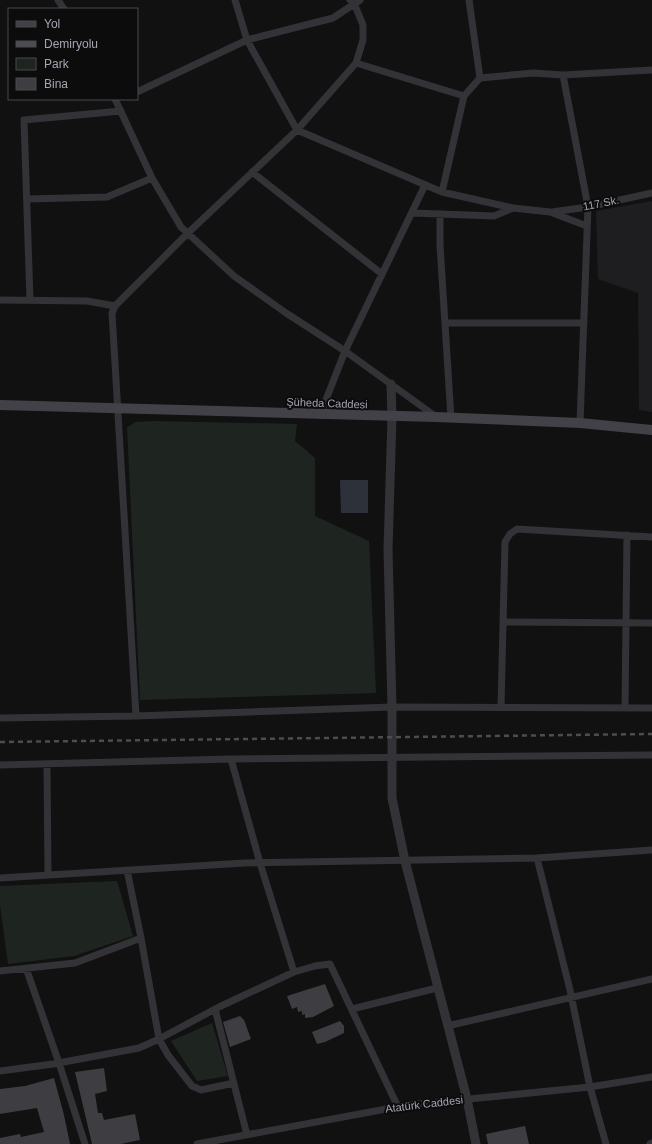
<svg xmlns="http://www.w3.org/2000/svg" width="652" height="1144" font-family="Arial,sans-serif">
  <style>
    .built { fill: #1e1d1f }
    .green { fill: #1e2520 }
    .water { fill: #2c313a }
    .building { fill: #3e3e42 }
    .lines { fill: none; stroke-linecap: round; stroke-linejoin: round }
    .minor { stroke: #333337; stroke-width: 7 }
    .tertiary { stroke: #333337; stroke-width: 9 }
    .secondary { stroke: #414147; stroke-width: 10 }
    .rail { stroke: #4c4c52; stroke-width: 2.5; stroke-dasharray: 5 4; stroke-linecap: butt }
    .labels { text-anchor: middle; stroke-width: 4; stroke-linejoin: round; paint-order: stroke }
    .street-label { font-size: 11px; fill: #a4a5b2; stroke: #0d0c0d }
  </style>
  <rect width="100%" height="100%" fill="#111112"/>
  <!-- built -->
  <path class="built" d="M 652,201 L 652,412 L 639,410 L 638,293 L 598,279 L 596,211 Z"/>
  <!-- green -->
  <path class="green" d="M 153,421 L 297,424 L 295,441 L 315,458 L 315,516 L 369,541 L 376,693 L 140,700 L 127,427 L 136,422 Z
    M 117,881 L 133,936 L 74,956 L 8,964 L 0,905 L 0,886 Z
    M 212,1023 L 228,1076 L 197,1081 L 171,1041 Z"/>
  <!-- water -->
  <path class="water" d="M 340,480 L 368,480 L 368,513 L 341,513 Z"/>
  <!-- building -->
  <path class="building" d="M 325,984 L 334,1006 L 313,1017 L 305,1018 L 305,1014 L 302,1015 L 302,1011 L 298,1012 L 297,1007 L 292,1009 L 287,996 Z
    M 240,1016 L 244,1020 L 251,1039 L 230,1047 L 223,1022 Z
    M 340,1021 L 344,1026 L 344,1033 L 325,1042 L 317,1044 L 312,1032 Z
    M 104,1068 L 107,1091 L 95,1094 L 98,1113 L 102,1113 L 104,1120 L 135,1114 L 140,1140 L 121,1144 L 92,1144 L 75,1072 Z
    M 54,1078 L 64,1115 L 70,1144 L 0,1144 L 0,1138 L 20,1134 L 21,1137 L 44,1132 L 37,1108 L 0,1114 L 0,1089 L 25,1086 Z
    M 525,1126 L 529,1144 L 488,1144 L 486,1134 Z"/>
  <g class="lines">
    <!-- minor -->
    <path class="minor" d="M 58,0 L 64,9
      M 235,0 L 247,40 L 297,130 L 442,192 L 513,208 L 550,212 L 587,226
      M 469,0 L 480,78
      M 356,63 L 464,96
      M 563,75 L 588,207 L 580,423
      M 137,92 L 247,40 L 333,18 L 360,0
      M 115,99 L 152,178 L 181,227 L 234,276 L 286,313 L 345,351 L 435,416
      M 252,172 L 382,274
      M 442,192 L 464,96 L 480,78 L 533,73 L 563,75 L 652,70
      M 28,199 L 107,197 L 152,178
      M 552,212 L 588,207 L 652,193
      M 412,213 L 494,216 L 513,208
      M 440,214 L 440,245 L 451,418
      M 0,300 L 87,301 L 115,306
      M 30,300 L 24,120 L 121,111
      M 445,323 L 584,323
      M 320,415 L 345,351 L 425,185
      M 503,622 L 652,623
      M 501,707 L 505,542 L 510,534 L 517,529 L 652,537
      M 625,708 L 627,535
      M 136,716 L 112,313 L 115,306 L 188,233 L 297,130 L 356,63 L 363,40 L 363,25 L 354,3 L 350,0
      M 0,718 L 136,716 L 392,707 L 652,708
      M 231,759 L 260,863 L 294,972
      M 47,764 L 48,875
      M 0,765 L 231,759 L 652,755
      M 537,858 L 570,990 L 590,1087 L 606,1144
      M 127,870 L 141,938 L 159,1039 L 168,1055 L 192,1086 L 201,1090 L 234,1083
      M 0,878 L 245,863 L 537,858 L 652,850
      M 26,968 L 59,1063 L 85,1144
      M 0,971 L 75,963 L 141,938
      M 215,1009 L 247,1135
      M 352,1009 L 437,988
      M 447,1026 L 652,979
      M 0,1071 L 53,1064 L 139,1048 L 159,1039 L 219,1007 L 294,972 L 315,966 L 330,964 L 398,1107
      M 197,1144 L 408,1105 L 590,1087 L 652,1077
      M 650,1144 L 652,1143"/>
    <!-- tertiary -->
    <path class="tertiary" d="M 391,384 L 392,417 L 388,550 L 392,707 L 392,798 L 405,861 L 467,1099 L 476,1144"/>
    <!-- secondary -->
    <path class="secondary" d="M 0,405 L 436,417 L 580,423 L 652,430"/>
    <!-- rail -->
    <path class="rail" d="M 0,742 L 652,734"/>
  </g>
  <g class="labels">
    <!-- street labels -->
    <g class="street-label">
      <text transform="translate(601 203) rotate(-11)" y="4">117 Sk.</text>
      <text transform="translate(327 403) rotate(2)" y="4">Şüheda Caddesi</text>
      <text transform="translate(424 1104) rotate(-7)" y="4">Atatürk Caddesi</text>
    </g>
  </g>
  <!-- legend -->
  <rect x="8" y="8" width="130" height="92" fill="#0d0c0d" stroke="#49494f"/>
  <rect x="16" y="21" width="20" height="6" fill="#414147" stroke="#49494f"/>
  <text x="44" y="28" font-size="12" fill="#a4a5b2">Yol</text>
  <rect x="16" y="41" width="20" height="6" fill="#4c4c52" stroke="#49494f"/>
  <text x="44" y="48" font-size="12" fill="#a4a5b2">Demiryolu</text>
  <rect x="16" y="58" width="20" height="12" fill="#1e2520" stroke="#49494f"/>
  <text x="44" y="68" font-size="12" fill="#a4a5b2">Park</text>
  <rect x="16" y="78" width="20" height="12" fill="#3e3e42" stroke="#49494f"/>
  <text x="44" y="88" font-size="12" fill="#a4a5b2">Bina</text>
</svg>
